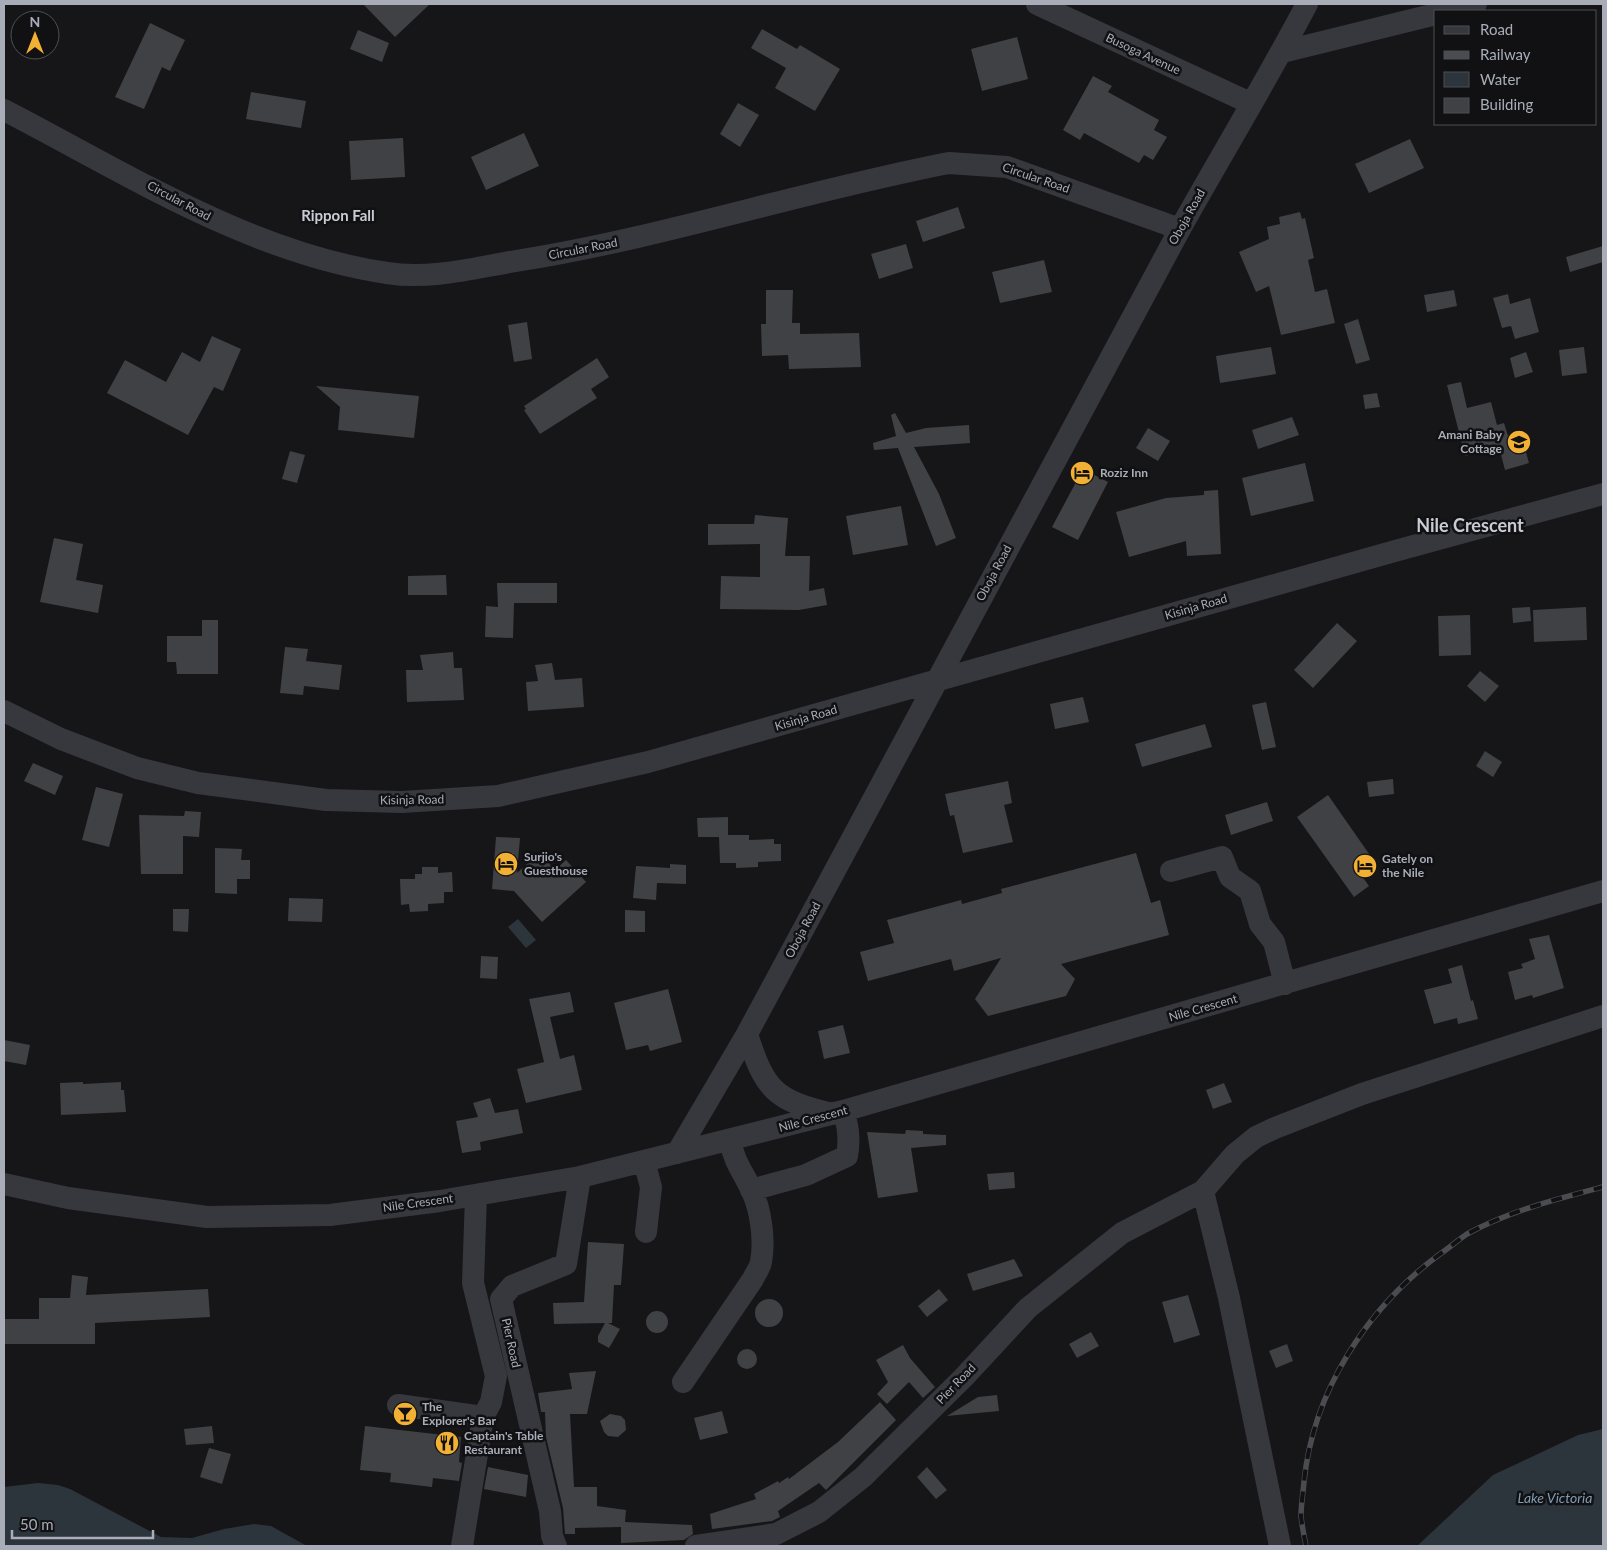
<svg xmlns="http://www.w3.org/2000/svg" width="1607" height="1550" font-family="Lato,sans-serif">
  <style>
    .water { fill: #2c353c }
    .building { fill: #404145 }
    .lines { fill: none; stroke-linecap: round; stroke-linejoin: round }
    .minor { stroke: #37383d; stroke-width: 22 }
    .rail-casing { stroke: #4a4c52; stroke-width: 5.5 }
    .rail { stroke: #111113; stroke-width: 4; stroke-dasharray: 11; stroke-linecap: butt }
    .labels { text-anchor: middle; stroke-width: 5; stroke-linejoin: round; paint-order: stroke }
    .street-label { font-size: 12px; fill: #a8adb8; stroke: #111113 }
    .poi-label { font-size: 12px; font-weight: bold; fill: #a8adb8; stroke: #111113; text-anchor: start }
    .water-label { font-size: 14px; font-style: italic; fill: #7f9bb3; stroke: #111113 }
    .quarter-label { font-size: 15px; font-weight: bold; fill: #c9ccd4; stroke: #111113 }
    .district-label { font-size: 18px; font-weight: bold; fill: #c9ccd4; stroke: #111113 }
  </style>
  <rect width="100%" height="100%" fill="#161618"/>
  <!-- water -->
  <path class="water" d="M 518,919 L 536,940 L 526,948 L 508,927 Z
    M 1603,1429 L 1603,1546 L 1417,1546 L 1493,1475 L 1578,1435 Z
    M 38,1483 L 58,1485 L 70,1489 L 161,1537 L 192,1538 L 224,1529 L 254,1524 L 271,1526 L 307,1546 L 4,1546 L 4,1487 Z"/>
  <!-- building -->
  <path class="building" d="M 363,4 L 430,4 L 395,37 Z
    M 150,23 L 185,40 L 170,71 L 162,67 L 144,109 L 115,97 Z
    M 762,29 L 797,49 L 800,45 L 840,69 L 815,111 L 775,88 L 786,68 L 751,48 Z
    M 358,30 L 389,43 L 382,62 L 350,49 Z
    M 1017,37 L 1028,79 L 982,91 L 971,49 Z
    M 1093,76 L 1112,86 L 1108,92 L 1159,120 L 1154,130 L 1167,137 L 1153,160 L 1144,155 L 1139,163 L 1084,133 L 1080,140 L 1063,130 Z
    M 251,92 L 306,101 L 301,128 L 246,119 Z
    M 738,103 L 759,115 L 740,147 L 720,134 Z
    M 524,133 L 539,166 L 486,190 L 471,157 Z
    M 403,138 L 405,177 L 351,180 L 349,141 Z
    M 1410,139 L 1424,168 L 1369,193 L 1355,164 Z
    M 958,207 L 965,228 L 923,242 L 916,221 Z
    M 1300,212 L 1302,219 L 1305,218 L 1314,258 L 1308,260 L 1315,292 L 1327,289 L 1335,323 L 1281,335 L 1269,286 L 1256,292 L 1239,252 L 1269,239 L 1267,227 L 1280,224 L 1279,217 Z
    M 906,244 L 913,268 L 879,279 L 871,254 Z
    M 1603,246 L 1603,262 L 1570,272 L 1566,257 Z
    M 1044,260 L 1052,292 L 1000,303 L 992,272 Z
    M 766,290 L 793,290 L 792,323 L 800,323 L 800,334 L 859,333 L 861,367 L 789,369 L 788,355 L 762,356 L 761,324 L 766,324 Z
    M 1454,290 L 1457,306 L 1427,312 L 1424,295 Z
    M 1508,294 L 1510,304 L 1530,298 L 1539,332 L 1515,339 L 1511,326 L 1502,328 L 1493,298 Z
    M 1358,319 L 1370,360 L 1356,364 L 1344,324 Z
    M 527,322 L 532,359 L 514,362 L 508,325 Z
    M 212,336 L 241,349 L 223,391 L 214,387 L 188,435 L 107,393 L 125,360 L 166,382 L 182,352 L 200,362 Z
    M 1271,347 L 1276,374 L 1220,383 L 1216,356 Z
    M 1584,347 L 1587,373 L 1562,376 L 1559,350 Z
    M 1526,352 L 1533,372 L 1515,378 L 1510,358 Z
    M 597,358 L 609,377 L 591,389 L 597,398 L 540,434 L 524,410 L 526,409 L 524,406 Z
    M 1461,382 L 1467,408 L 1491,402 L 1497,425 L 1504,423 L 1510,442 L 1522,439 L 1529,463 L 1505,470 L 1499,447 L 1465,456 L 1447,385 Z
    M 316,386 L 419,396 L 414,438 L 338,430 L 340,407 Z
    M 1377,393 L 1380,407 L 1365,409 L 1363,395 Z
    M 895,413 L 906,433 L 926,428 L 969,425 L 970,443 L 914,447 L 939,494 L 956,538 L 936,546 L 898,448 L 874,450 L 873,443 L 896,436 L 891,415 Z
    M 1292,417 L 1299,435 L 1258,449 L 1252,430 Z
    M 1148,428 L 1170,441 L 1158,461 L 1136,448 Z
    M 290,451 L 305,455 L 297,483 L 282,479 Z
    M 1305,463 L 1314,501 L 1251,516 L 1242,478 Z
    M 1083,469 L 1108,482 L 1078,540 L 1052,527 Z
    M 1218,490 L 1221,554 L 1187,556 L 1186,541 L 1129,557 L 1116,512 L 1166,498 L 1204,495 L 1204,491 Z
    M 901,506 L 908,545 L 853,555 L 846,516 Z
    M 755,515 L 788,518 L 785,556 L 810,556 L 809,591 L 824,588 L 827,605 L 799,610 L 720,609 L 721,576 L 760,577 L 760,544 L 708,545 L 708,524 L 754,524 Z
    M 54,538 L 83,544 L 76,580 L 103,585 L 98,613 L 40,602 Z
    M 446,575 L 447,595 L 408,595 L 408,576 Z
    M 497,583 L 557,583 L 557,603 L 514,603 L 513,638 L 485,637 L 486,606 L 498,607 Z
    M 1530,607 L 1531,621 L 1513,623 L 1512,608 Z
    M 1586,607 L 1587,640 L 1534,642 L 1533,610 Z
    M 1470,615 L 1471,655 L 1439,656 L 1438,616 Z
    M 202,620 L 218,620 L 218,674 L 177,674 L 176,662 L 167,662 L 167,636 L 202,636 Z
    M 1337,623 L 1357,641 L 1313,688 L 1294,670 Z
    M 285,647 L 308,649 L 306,661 L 342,665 L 339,690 L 304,686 L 303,695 L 280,693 Z
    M 453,652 L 454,668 L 462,668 L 464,700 L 407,702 L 406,670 L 423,670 L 420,655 Z
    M 552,663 L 555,680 L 582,678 L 584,707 L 528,711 L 526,682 L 538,681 L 535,665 Z
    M 1480,671 L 1499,686 L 1485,702 L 1467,686 Z
    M 1083,697 L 1089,722 L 1055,729 L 1050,704 Z
    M 1266,702 L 1276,747 L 1262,750 L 1252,705 Z
    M 1205,724 L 1212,747 L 1142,767 L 1135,744 Z
    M 1485,751 L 1502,762 L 1493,777 L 1476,766 Z
    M 33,763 L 63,776 L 55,795 L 24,781 Z
    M 1393,779 L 1394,794 L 1369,797 L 1367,782 Z
    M 1008,781 L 1012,803 L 1004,805 L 1013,842 L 963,853 L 954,815 L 950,816 L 945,794 Z
    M 96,787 L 123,794 L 109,847 L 82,840 Z
    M 1328,795 L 1374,861 L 1359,872 L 1369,886 L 1354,897 L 1297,817 Z
    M 1267,802 L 1273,821 L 1231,835 L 1225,815 Z
    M 185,811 L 201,812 L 199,837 L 183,836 L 183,874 L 141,874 L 139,815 L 184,816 Z
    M 728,817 L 728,835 L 749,835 L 749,840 L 774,839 L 774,844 L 781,844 L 781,861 L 758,862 L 758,867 L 736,868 L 736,863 L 720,863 L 719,837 L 698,837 L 697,818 Z
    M 496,837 L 520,838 L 517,873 L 539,853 L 555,870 L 566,860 L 586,882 L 542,922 L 514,891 L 492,889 Z
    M 215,848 L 242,849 L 241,860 L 250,860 L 250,879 L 237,879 L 237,894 L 215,893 Z
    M 1136,853 L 1151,903 L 1160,900 L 1169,935 L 1061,964 L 1075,979 L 1066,996 L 988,1016 L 975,999 L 1001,958 L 954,971 L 951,959 L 868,981 L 860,952 L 894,943 L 887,920 L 961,900 L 962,904 L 1002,893 L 1001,889 Z
    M 670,864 L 686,865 L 686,884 L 657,883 L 656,900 L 633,898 L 636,866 L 670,868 Z
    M 422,867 L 438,867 L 438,873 L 452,872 L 453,892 L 444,892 L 444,903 L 428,904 L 428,911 L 410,912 L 409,904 L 401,905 L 400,879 L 415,879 L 415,874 L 422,874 Z
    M 289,898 L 323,899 L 322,922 L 288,921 Z
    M 173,909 L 189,909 L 188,932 L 173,931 Z
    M 625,910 L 645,911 L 645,932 L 625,932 Z
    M 1549,935 L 1564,988 L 1533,998 L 1532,995 L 1515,1000 L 1508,972 L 1523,968 L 1521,964 L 1535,959 L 1529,939 Z
    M 481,956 L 498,957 L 497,979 L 480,978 Z
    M 1462,965 L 1471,1001 L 1473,1000 L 1478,1019 L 1458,1024 L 1457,1018 L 1434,1024 L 1424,990 L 1452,983 L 1448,969 Z
    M 668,989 L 682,1042 L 650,1051 L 648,1045 L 626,1050 L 614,1003 Z
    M 570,992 L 574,1012 L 550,1017 L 560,1059 L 574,1055 L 582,1090 L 526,1103 L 517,1069 L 544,1062 L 529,999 Z
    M 843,1025 L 850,1053 L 824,1059 L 818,1031 Z
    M 4,1040 L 30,1045 L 26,1065 L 4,1061 Z
    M 83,1082 L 83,1084 L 121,1082 L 121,1090 L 124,1090 L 126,1112 L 61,1115 L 60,1083 Z
    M 1224,1083 L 1232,1102 L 1213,1109 L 1206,1090 Z
    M 490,1098 L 495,1113 L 518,1109 L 523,1133 L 480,1142 L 481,1150 L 462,1153 L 456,1121 L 478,1117 L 473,1103 Z
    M 906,1130 L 923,1131 L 923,1134 L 946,1135 L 946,1145 L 911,1148 L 918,1192 L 878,1198 L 867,1132 L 905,1134 Z
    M 1014,1172 L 1015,1188 L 989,1190 L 987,1174 Z
    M 588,1242 L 624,1244 L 621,1285 L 614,1285 L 612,1323 L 608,1323 L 620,1329 L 609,1348 L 598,1342 L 598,1336 L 605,1323 L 554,1324 L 553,1303 L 584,1302 Z
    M 1014,1259 L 1023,1276 L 973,1291 L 967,1274 Z
    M 72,1275 L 88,1277 L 86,1295 L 208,1289 L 210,1317 L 95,1323 L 95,1344 L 4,1344 L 4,1319 L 39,1319 L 39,1298 L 70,1298 Z
    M 939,1289 L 948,1300 L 927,1317 L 918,1306 Z
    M 1188,1295 L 1200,1335 L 1174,1343 L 1162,1302 Z
    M755 1313a14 14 0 1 1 28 0a14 14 0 1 1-28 0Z
    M646 1322a11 11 0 1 1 22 0a11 11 0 1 1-22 0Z
    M 1091,1332 L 1099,1346 L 1077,1358 L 1069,1344 Z
    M 1287,1344 L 1293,1361 L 1276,1368 L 1269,1351 Z
    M 903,1345 L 910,1358 L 935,1387 L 923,1398 L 909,1382 L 887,1404 L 877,1394 L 888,1382 L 876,1360 Z
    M737 1359a10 10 0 1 1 20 0a10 10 0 1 1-20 0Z
    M 596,1371 L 587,1414 L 570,1414 L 574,1487 L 597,1487 L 597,1506 L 626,1510 L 625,1522 L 692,1525 L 693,1534 L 684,1540 L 621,1543 L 621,1527 L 575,1528 L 575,1534 L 565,1534 L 563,1508 L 546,1437 L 545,1412 L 541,1412 L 538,1393 L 572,1389 L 569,1373 Z
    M 997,1395 L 999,1411 L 947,1416 L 978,1397 Z
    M 880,1402 L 896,1420 L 826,1490 L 819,1483 L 778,1511 L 780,1517 L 772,1521 L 712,1529 L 710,1514 L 756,1499 L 754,1494 L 778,1481 L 779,1483 L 788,1477 L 789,1479 L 838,1442 Z
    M 722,1411 L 728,1433 L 700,1440 L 694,1418 Z
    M 610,1414 L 621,1416 L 625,1420 L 626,1430 L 618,1437 L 608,1436 L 604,1432 L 600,1421 Z
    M 212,1426 L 214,1443 L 186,1445 L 184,1429 Z
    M 365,1426 L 461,1437 L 459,1462 L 462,1463 L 459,1481 L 433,1478 L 432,1487 L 407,1484 L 390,1482 L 391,1473 L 360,1470 Z
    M 209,1448 L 231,1454 L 222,1484 L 200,1477 Z
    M 488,1467 L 528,1475 L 526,1497 L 484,1489 Z
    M 927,1467 L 947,1490 L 936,1499 L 917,1477 Z"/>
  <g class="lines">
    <!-- minor -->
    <path class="minor" d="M 1037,4 L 1250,103
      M 1445,11 L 1476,4
      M 1282,52 L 1436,14
      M 4,110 C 126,173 250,253 387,273 C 430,280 474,268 516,261 C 662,238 803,191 949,163 L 1007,167 L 1180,229
      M 4,711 L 61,739 L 137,768 L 198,783 L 326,800 L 402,802 L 498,796 L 648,762 L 1395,551 L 1603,494
      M 1171,871 L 1222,857 L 1230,877 L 1250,891 L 1260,924 L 1274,942 L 1285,984
      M 747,1034 C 765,1090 774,1100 832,1114
      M 677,1153 L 747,1034 L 1180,229 C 1222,154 1267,80 1307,4
      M 644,1161 L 651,1187 L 646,1232
      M 4,1184 L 68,1198 L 207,1217 L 330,1215 L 440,1201 L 580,1177 L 843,1111 L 1603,891
      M 751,1190 L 806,1175 L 847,1156 C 850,1140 849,1127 843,1111
      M 683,1382 L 753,1279 C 755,1274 760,1268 761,1262 C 765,1240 761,1209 751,1189 C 742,1170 734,1162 730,1140
      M 398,1405 L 483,1417
      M 462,1546 L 483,1417 L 491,1402 L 496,1376 L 473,1283 L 476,1195
      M 556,1546 L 552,1536 L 550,1511 L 501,1299 L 512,1286 L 566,1264 L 580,1177
      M 696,1546 L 776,1534 L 819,1512 L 863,1477 L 964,1377 L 1028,1308 L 1122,1233 L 1203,1191
      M 1280,1546 L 1229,1298 L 1203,1191 L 1235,1154 L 1256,1137 L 1275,1128 L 1362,1094 L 1603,1016"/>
    <!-- rail casing -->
    <g class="rail-casing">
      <path id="rail" d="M 1306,1546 C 1304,1536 1302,1526 1301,1516 C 1301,1505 1303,1493 1304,1482 C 1313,1391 1367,1308 1440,1254 C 1449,1248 1458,1240 1467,1234 C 1509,1211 1557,1199 1603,1187"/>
    </g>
    <!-- rail -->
    <use href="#rail" class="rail"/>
  </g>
  <!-- icons -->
  <defs>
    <g id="school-disc" transform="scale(1.25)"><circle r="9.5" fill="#f2b134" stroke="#111113"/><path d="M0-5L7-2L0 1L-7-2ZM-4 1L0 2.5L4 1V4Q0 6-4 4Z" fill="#111"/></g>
    <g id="hotel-disc" transform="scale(1.25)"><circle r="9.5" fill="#f2b134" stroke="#111113"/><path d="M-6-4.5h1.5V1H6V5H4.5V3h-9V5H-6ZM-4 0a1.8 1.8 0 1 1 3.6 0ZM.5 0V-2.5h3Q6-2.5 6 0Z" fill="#111"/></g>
    <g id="bar-disc" transform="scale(1.25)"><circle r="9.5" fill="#f2b134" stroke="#111113"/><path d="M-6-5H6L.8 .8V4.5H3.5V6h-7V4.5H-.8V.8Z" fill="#111"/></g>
    <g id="restaurant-disc" transform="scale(1.25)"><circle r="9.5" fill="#f2b134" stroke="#111113"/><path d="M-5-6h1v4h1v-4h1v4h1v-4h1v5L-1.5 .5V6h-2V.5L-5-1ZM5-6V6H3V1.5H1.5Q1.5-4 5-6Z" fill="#111"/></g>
  </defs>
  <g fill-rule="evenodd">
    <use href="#school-disc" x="1519" y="442"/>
    <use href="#hotel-disc" x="1082" y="473"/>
    <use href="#hotel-disc" x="506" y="864"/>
    <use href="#hotel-disc" x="1365" y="866"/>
    <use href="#bar-disc" x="405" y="1414"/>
    <use href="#restaurant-disc" x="447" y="1443"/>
  </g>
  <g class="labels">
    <!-- street labels -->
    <g class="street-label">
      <text transform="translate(1143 54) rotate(25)" y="4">Busoga Avenue</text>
      <text transform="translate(1036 178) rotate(19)" y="4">Circular Road</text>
      <text transform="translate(179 201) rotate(28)" y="4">Circular Road</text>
      <text transform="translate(1187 217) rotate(-61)" y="4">Oboja Road</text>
      <text transform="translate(583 249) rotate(-11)" y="4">Circular Road</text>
      <text transform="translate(994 573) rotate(-62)" y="4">Oboja Road</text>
      <text transform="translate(1196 607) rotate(-16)" y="4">Kisinja Road</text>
      <text transform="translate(806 718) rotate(-16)" y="4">Kisinja Road</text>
      <text transform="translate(412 800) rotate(-1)" y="4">Kisinja Road</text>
      <text transform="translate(803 930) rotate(-62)" y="4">Oboja Road</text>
      <text transform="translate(1203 1008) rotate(-16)" y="4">Nile Crescent</text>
      <text transform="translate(813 1119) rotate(-15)" y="4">Nile Crescent</text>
      <text transform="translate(418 1203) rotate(-8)" y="4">Nile Crescent</text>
      <text transform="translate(511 1343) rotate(78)" y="4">Pier Road</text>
      <text transform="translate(956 1384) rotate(-46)" y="4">Pier Road</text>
    </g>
    <!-- poi labels -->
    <g class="poi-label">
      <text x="1502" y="439" text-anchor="end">Amani Baby<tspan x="1502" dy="14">Cottage</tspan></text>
      <text x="1100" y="477">Roziz Inn</text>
      <text x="524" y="861">Surjio's<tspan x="524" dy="14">Guesthouse</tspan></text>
      <text x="1382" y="863">Gately on<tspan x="1382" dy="14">the Nile</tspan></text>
      <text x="422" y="1411">The<tspan x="422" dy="14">Explorer's Bar</tspan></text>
      <text x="464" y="1440">Captain's Table<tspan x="464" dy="14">Restaurant</tspan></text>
    </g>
    <!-- water labels -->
    <g class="water-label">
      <text x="1555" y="1503">Lake Victoria</text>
    </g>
    <!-- quarter labels -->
    <g class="quarter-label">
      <text x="338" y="221">Rippon Fall</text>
    </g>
    <!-- district labels -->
    <g class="district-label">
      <text x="1470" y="532">Nile Crescent</text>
    </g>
  </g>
  <!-- border -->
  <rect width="1607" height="1550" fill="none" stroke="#a8adb8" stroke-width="10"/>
  <!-- legend -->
  <rect x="1434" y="10" width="162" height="115" fill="#111113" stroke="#4d4f55"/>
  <rect x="1444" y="26" width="25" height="8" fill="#37383d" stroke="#4d4f55"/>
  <text x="1480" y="35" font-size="15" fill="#a8adb8">Road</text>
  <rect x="1444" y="51" width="25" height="8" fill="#4a4c52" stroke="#4d4f55"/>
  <text x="1480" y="60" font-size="15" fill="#a8adb8">Railway</text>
  <rect x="1444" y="72" width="25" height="15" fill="#2c353c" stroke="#4d4f55"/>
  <text x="1480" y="85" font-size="15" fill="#a8adb8">Water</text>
  <rect x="1444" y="98" width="25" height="15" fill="#404145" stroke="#4d4f55"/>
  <text x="1480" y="110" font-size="15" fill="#a8adb8">Building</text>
  <!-- north arrow -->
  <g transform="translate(35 35)"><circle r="24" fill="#111113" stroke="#4d4f55"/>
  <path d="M0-4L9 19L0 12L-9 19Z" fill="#f2b134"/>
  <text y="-8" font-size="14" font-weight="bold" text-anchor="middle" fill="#a8adb8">N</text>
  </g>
  <!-- scale -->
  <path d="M12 1530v8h141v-8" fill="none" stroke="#a8adb8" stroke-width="2.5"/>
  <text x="20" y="1530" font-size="15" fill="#a8adb8" stroke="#111113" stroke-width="4" paint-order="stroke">50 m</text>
</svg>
